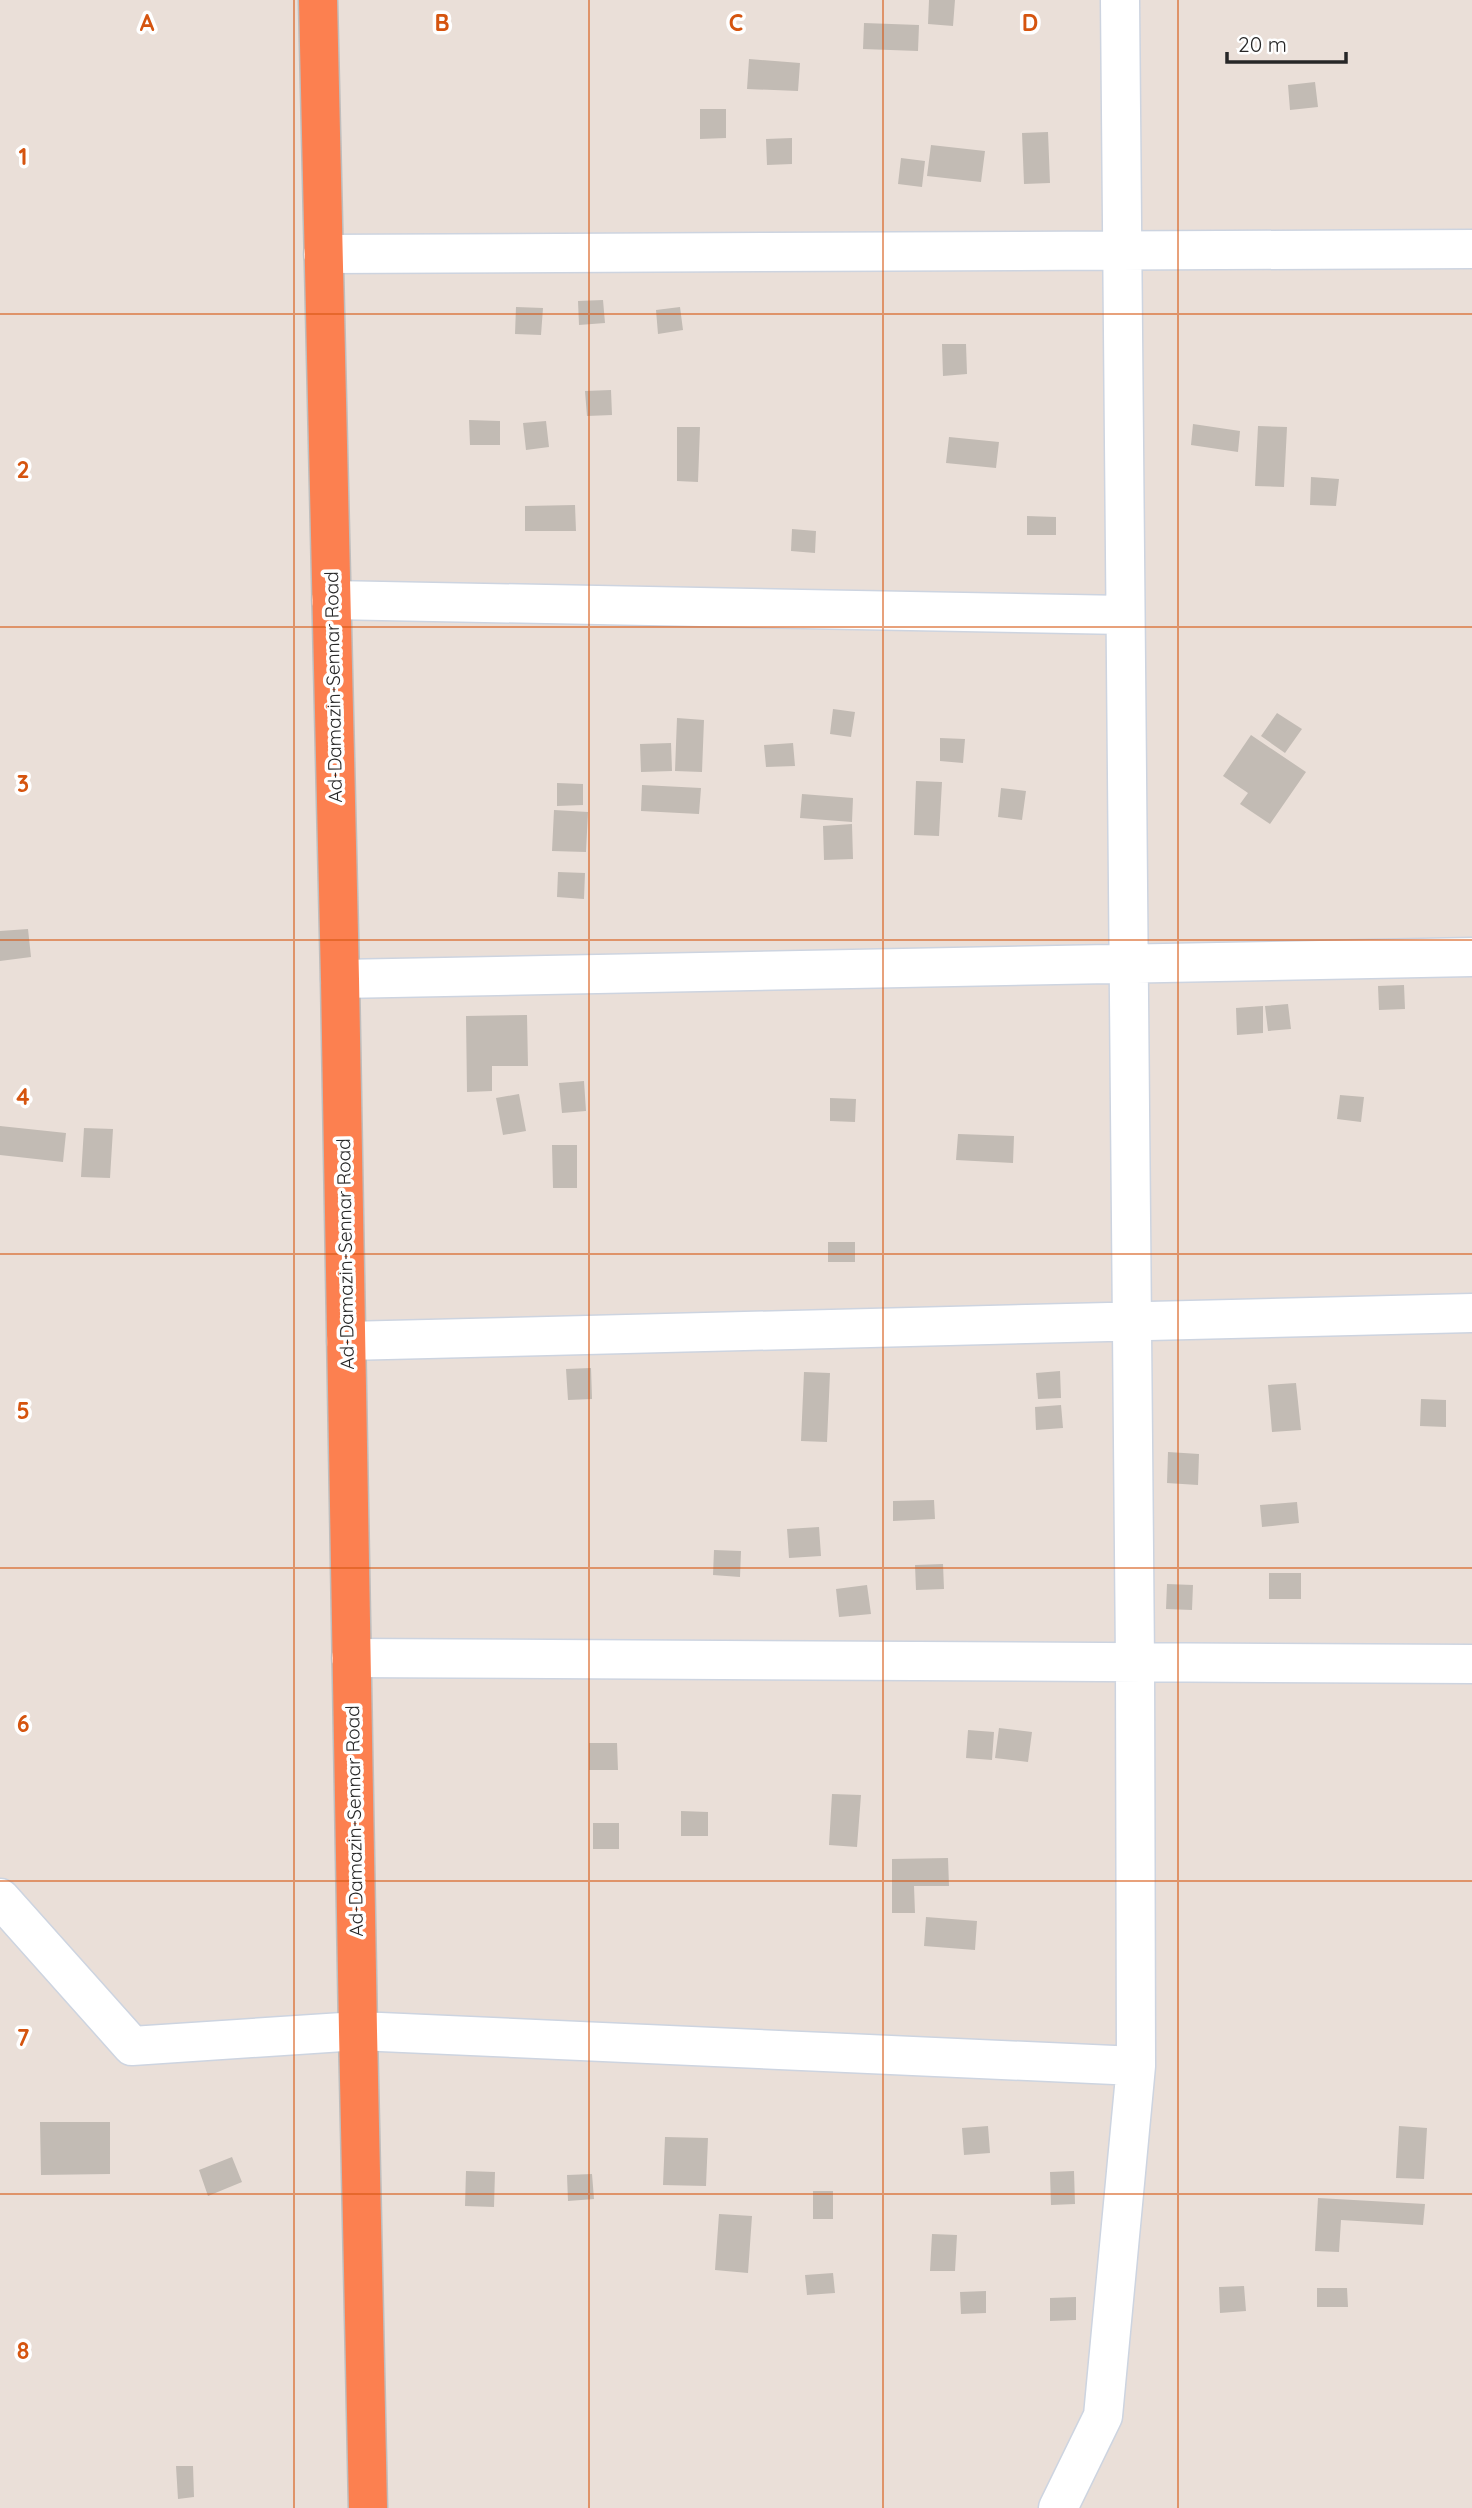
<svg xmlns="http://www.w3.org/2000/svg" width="1472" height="2508" font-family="Quicksand,sans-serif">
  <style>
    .building { fill: #c2bbb4 }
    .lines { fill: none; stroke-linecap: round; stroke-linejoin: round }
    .minor-casing { stroke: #cdd4e0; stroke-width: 41 }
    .highway-casing { stroke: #bebebe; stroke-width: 41 }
    .minor { stroke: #fff; stroke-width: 38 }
    .highway { stroke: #fc8050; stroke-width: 38 }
    .grid { fill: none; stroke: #d5540f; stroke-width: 2; stroke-opacity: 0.55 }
    .labels { text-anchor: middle; stroke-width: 7; stroke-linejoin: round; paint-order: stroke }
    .street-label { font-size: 19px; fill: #272727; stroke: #fff }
    .grid-label { font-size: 23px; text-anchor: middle; font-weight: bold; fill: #d5540f; stroke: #fff; stroke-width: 7; stroke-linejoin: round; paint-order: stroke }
  </style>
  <rect width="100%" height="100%" fill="#eadfd8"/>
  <!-- building -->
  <path class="building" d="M 929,0 L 955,0 L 953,26 L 928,24 Z
    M 864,23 L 919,25 L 918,51 L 863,49 Z
    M 749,59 L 800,63 L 798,91 L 747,89 Z
    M 1315,82 L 1318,107 L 1290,110 L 1288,85 Z
    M 700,109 L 726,109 L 726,138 L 700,139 Z
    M 1048,132 L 1050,183 L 1024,184 L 1022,133 Z
    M 792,138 L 792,164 L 767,165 L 766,139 Z
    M 931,145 L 985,151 L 981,182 L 927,176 Z
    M 901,158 L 925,161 L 922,187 L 898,184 Z
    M 603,300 L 605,323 L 579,325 L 578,301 Z
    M 516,307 L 543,308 L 541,335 L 515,334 Z
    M 680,307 L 683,330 L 658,334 L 656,310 Z
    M 942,344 L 966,344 L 967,374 L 943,376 Z
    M 611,390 L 612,415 L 587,416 L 585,391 Z
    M 469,420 L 500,421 L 500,445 L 470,445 Z
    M 546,421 L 549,447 L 526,450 L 523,423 Z
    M 1193,424 L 1240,431 L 1238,452 L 1191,445 Z
    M 1258,426 L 1287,427 L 1284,487 L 1255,486 Z
    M 677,427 L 700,427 L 698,482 L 677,481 Z
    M 949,437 L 999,442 L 996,468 L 946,463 Z
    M 1311,477 L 1339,479 L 1336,506 L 1310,505 Z
    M 575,505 L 576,531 L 525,531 L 525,506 Z
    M 1027,516 L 1056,517 L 1056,535 L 1027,535 Z
    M 792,529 L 816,531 L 815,553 L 791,551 Z
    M 833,709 L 855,712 L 851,737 L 830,734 Z
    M 1277,713 L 1302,729 L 1285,753 L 1261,736 Z
    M 677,718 L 704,720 L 702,772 L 675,771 Z
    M 1251,735 L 1306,772 L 1270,824 L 1240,804 L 1248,793 L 1223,776 Z
    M 940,738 L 965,739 L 963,763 L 940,761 Z
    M 671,743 L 672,771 L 641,772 L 640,744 Z
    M 793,743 L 795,766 L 766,767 L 764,745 Z
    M 916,781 L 942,782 L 939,836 L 914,835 Z
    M 557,783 L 583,784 L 583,805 L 557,806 Z
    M 642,785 L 701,788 L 699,814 L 641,811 Z
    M 1001,788 L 1026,791 L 1022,820 L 998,817 Z
    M 802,794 L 853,798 L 852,822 L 800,818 Z
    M 554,810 L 588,812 L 586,852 L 552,851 Z
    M 852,824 L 853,859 L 824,860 L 823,826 Z
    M 558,872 L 585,873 L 584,899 L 557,897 Z
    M 28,929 L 31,957 L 0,961 L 0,931 Z
    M 1404,985 L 1405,1009 L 1379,1010 L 1378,986 Z
    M 1288,1004 L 1291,1029 L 1268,1031 L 1265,1006 Z
    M 1263,1006 L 1263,1033 L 1237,1035 L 1236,1008 Z
    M 527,1015 L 528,1066 L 492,1066 L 492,1091 L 467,1092 L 466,1016 Z
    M 584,1081 L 586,1111 L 562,1113 L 559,1083 Z
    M 519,1094 L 526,1131 L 503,1135 L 496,1098 Z
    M 1340,1095 L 1364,1097 L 1361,1122 L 1337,1119 Z
    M 830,1098 L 856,1099 L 855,1122 L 830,1121 Z
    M 0,1126 L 66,1133 L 63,1162 L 0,1155 Z
    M 84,1128 L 113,1129 L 110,1178 L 81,1177 Z
    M 958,1134 L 1014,1136 L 1013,1163 L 956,1160 Z
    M 552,1145 L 577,1145 L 577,1188 L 553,1188 Z
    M 828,1242 L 855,1242 L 855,1262 L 828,1262 Z
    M 591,1368 L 592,1399 L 568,1400 L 566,1369 Z
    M 1060,1371 L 1061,1398 L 1038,1399 L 1036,1373 Z
    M 804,1372 L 830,1373 L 827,1442 L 801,1441 Z
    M 1296,1383 L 1301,1430 L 1272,1432 L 1268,1385 Z
    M 1421,1399 L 1446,1400 L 1446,1427 L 1420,1426 Z
    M 1061,1405 L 1063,1428 L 1036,1430 L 1035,1407 Z
    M 1168,1452 L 1199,1454 L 1198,1485 L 1167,1483 Z
    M 934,1500 L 935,1519 L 893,1521 L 893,1501 Z
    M 1297,1502 L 1299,1523 L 1262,1527 L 1260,1505 Z
    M 819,1527 L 821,1556 L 789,1558 L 787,1529 Z
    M 714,1550 L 741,1551 L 740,1577 L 713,1575 Z
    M 943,1564 L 944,1589 L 916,1590 L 915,1565 Z
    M 1269,1573 L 1301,1573 L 1301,1599 L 1269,1599 Z
    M 1167,1584 L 1193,1585 L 1192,1610 L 1166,1609 Z
    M 867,1585 L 871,1614 L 839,1617 L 836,1589 Z
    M 999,1728 L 1032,1732 L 1028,1762 L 995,1758 Z
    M 968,1730 L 994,1732 L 992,1760 L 966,1758 Z
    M 589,1743 L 617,1743 L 618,1770 L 589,1770 Z
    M 832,1794 L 861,1795 L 857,1847 L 829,1845 Z
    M 681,1811 L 708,1812 L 708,1836 L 681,1836 Z
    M 593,1823 L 619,1823 L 619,1849 L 593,1849 Z
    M 948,1858 L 949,1886 L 914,1886 L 915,1913 L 892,1913 L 892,1859 Z
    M 926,1917 L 977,1921 L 975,1950 L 924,1946 Z
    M 40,2122 L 110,2122 L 110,2174 L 41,2175 Z
    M 988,2126 L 990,2153 L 964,2155 L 962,2128 Z
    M 1399,2126 L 1427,2128 L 1424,2179 L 1396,2178 Z
    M 665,2137 L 708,2138 L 706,2186 L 663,2185 Z
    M 232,2157 L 242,2182 L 208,2196 L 199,2170 Z
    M 466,2171 L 495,2172 L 494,2207 L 465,2206 Z
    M 1074,2171 L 1075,2204 L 1051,2205 L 1050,2172 Z
    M 592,2174 L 594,2199 L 568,2201 L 567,2175 Z
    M 813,2191 L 833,2191 L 833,2219 L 813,2219 Z
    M 1318,2198 L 1425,2204 L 1423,2225 L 1341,2220 L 1339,2252 L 1315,2251 Z
    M 719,2214 L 752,2216 L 748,2273 L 715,2270 Z
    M 932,2234 L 957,2235 L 955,2271 L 930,2271 Z
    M 833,2273 L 835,2293 L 807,2295 L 805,2275 Z
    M 1244,2286 L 1246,2311 L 1220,2313 L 1219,2287 Z
    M 1317,2288 L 1347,2288 L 1348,2307 L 1317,2307 Z
    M 986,2291 L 986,2313 L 961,2314 L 960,2292 Z
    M 1076,2297 L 1076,2320 L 1050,2321 L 1050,2298 Z
    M 176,2466 L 193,2466 L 194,2497 L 178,2499 Z"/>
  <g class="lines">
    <!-- minor casing -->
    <g class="minor-casing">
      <path id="minor" d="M 323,254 L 1472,249
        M 331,600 L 1125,615
        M 340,979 L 1472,957
        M 346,1341 L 1472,1313
        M 351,1658 L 1472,1664
        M 0,1898 L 132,2046 L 358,2031 L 1136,2066
        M 1058,2508 L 1103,2416 L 1136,2066 L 1135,1662 L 1120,0"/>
    </g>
    <!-- highway casing -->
    <g class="highway-casing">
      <path id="highway" d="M 318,0 L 340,979 L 358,2031 L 368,2508"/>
    </g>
    <!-- minor -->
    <use href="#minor" class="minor"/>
    <!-- highway -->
    <use href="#highway" class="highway"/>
  </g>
  <!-- grid -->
  <path class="grid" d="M 294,0 L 294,2508M 589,0 L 589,2508M 883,0 L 883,2508M 1178,0 L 1178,2508M 0,314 L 1472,314M 0,627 L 1472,627M 0,940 L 1472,940M 0,1254 L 1472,1254M 0,1568 L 1472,1568M 0,1881 L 1472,1881M 0,2194 L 1472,2194"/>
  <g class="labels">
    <!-- street labels -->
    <g class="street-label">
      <text transform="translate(333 687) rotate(-91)" y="7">Ad-Damazin-Sennar Road</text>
      <text transform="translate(345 1254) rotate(-91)" y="7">Ad-Damazin-Sennar Road</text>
      <text transform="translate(354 1821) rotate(-91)" y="7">Ad-Damazin-Sennar Road</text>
    </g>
  </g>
  <g class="grid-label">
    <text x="147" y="31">A</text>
    <text x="442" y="31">B</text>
    <text x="736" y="31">C</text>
    <text x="1030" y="31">D</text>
    <text x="23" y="165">1</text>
    <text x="23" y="478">2</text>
    <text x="23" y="792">3</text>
    <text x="23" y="1105">4</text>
    <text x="23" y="1419">5</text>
    <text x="23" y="1732">6</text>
    <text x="23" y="2046">7</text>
    <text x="23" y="2359">8</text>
  </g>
  <!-- scale -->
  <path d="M1227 52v10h119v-10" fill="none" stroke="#272727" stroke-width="3.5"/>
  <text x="1238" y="52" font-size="21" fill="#272727" stroke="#ffffff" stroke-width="5" paint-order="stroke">20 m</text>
</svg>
